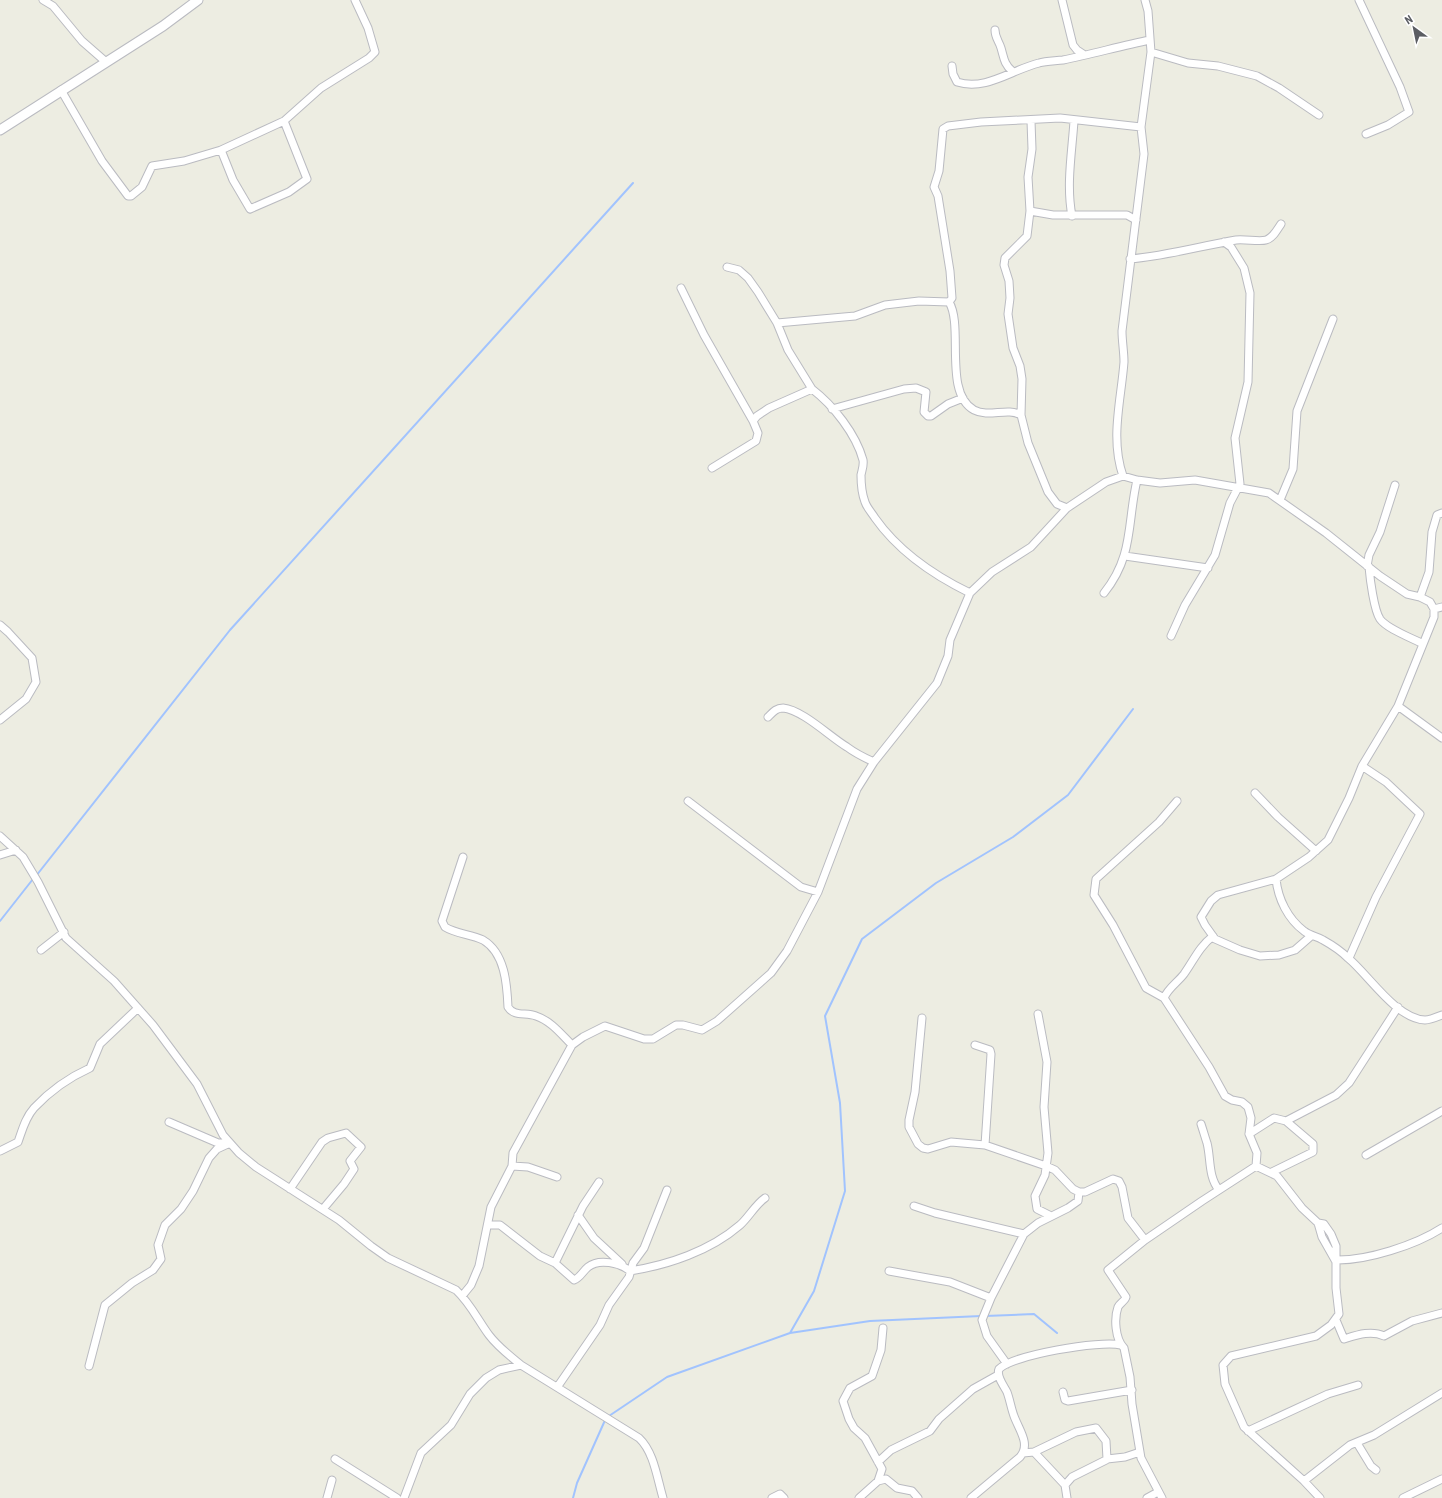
<svg xmlns="http://www.w3.org/2000/svg" width="1442" height="1498" font-family="'Roboto Condensed',sans-serif">
  <style>
    .lines { fill: none; stroke-linecap: round; stroke-linejoin: round }
    .stream { stroke: #a1c3fe; stroke-width: 2 }
    .minor-casing { stroke: #babbc1; stroke-width: 9 }
    .tertiary-casing { stroke: #babbc1; stroke-width: 11 }
    .minor { stroke: #fff; stroke-width: 7 }
    .tertiary { stroke: #fff; stroke-width: 9 }
  </style>
  <rect width="100%" height="100%" fill="#edede2"/>
  <g class="lines">
    <!-- stream -->
    <path class="stream" d="M 36,876 L 230,630 L 633,183
      M 0,921 L 33,879
      M 985,1316 L 1034,1314 L 1057,1333
      M 790,1333 L 870,1321 L 981,1316
      M 573,1498 L 577,1483 L 606,1418 L 667,1377 L 790,1333 L 814,1291 L 845,1191 L 840,1103 L 825,1016 L 862,939 L 936,883 L 1013,837 L 1068,795 L 1133,709"/>
    <!-- minor casing -->
    <g class="minor-casing">
      <path id="minor" d="M 43,0 L 53,6 L 82,41 L 106,62
        M 1062,0 L 1073,45 L 1077,50 L 1083,54
        M 1359,0 L 1400,87 L 1409,112 L 1388,125 L 1366,134
        M 995,30 C 995,38 999,41 1001,48 C 1004,58 1004,64 1012,71
        M 1151,52 L 1188,63 L 1218,66 L 1257,76 L 1279,88 L 1319,115
        M 952,66 L 953,74 L 957,82 C 986,91 1011,70 1039,63 C 1046,61 1055,61 1063,60 C 1092,54 1121,46 1150,40
        M 61,90 L 102,161 L 128,196 L 131,196 L 142,187 L 152,166 L 184,161 L 221,150
        M 284,121 L 307,179 L 289,192 L 250,209 L 233,180 L 221,150 L 284,121 L 321,88 L 369,58 L 375,52 L 368,28 L 355,0
        M 1031,121 L 1032,149 L 1028,177 L 1030,211 L 1027,236 L 1005,258 L 1004,265 L 1009,281 L 1010,298 L 1008,314 L 1013,348 L 1020,366 L 1022,379 L 1021,415 L 1028,443 L 1048,492 L 1057,504 L 1067,508
        M 1030,211 L 1053,215 L 1127,215 L 1136,220
        M 1072,216 C 1066,185 1072,152 1074,121
        M 1130,259 C 1166,256 1201,246 1236,240 C 1245,239 1260,242 1266,240 C 1273,238 1277,230 1281,224
        M 727,267 L 739,270 L 748,278 L 758,292 L 777,323 L 788,350 L 812,389
        M 681,288 L 704,335 L 753,421
        M 949,302 L 952,298 L 950,271 L 938,196 L 934,187 L 939,171 L 943,129 L 948,126 L 981,122 L 1060,118 L 1141,127
        M 777,323 L 855,316 L 885,305 L 919,301 L 949,302 C 964,326 943,393 974,410 C 989,418 1007,407 1021,415
        M 832,409 L 904,389 L 916,388 L 926,392 L 924,412 L 928,416 L 931,416 L 948,404 L 963,398
        M 712,468 L 756,441 L 758,433 L 753,421 L 757,416 L 769,408 L 812,389 C 833,405 856,434 863,460 C 864,465 862,470 861,475 C 861,485 862,494 865,502 C 867,508 872,513 875,518 C 899,552 933,575 970,593
        M 1123,476 C 1110,438 1121,401 1124,362 C 1124,352 1122,341 1122,331 L 1144,154 L 1141,127 L 1151,52 L 1148,11 L 1145,0
        M 1280,500 L 1293,469 L 1297,411 L 1333,319
        M 1125,556 L 1208,568
        M 1367,566 L 1369,555 L 1380,532 L 1395,485
        M 1369,567 C 1370,579 1374,610 1380,619 C 1387,629 1412,638 1423,644
        M 1104,593 C 1134,556 1127,523 1137,480
        M 1420,597 L 1429,572 L 1432,532 L 1437,515 L 1442,513
        M 1434,609 L 1442,607
        M 0,625 L 8,632 L 32,658 L 36,682 L 26,699 L 0,720
        M 1171,636 L 1185,605 L 1215,555 L 1230,503 L 1240,484 L 1235,438 L 1248,382 L 1250,293 L 1244,268 L 1231,247 L 1224,242
        M 1398,706 L 1442,738
        M 768,717 C 773,712 776,708 783,708 C 803,710 830,737 847,747 C 855,753 865,758 874,762
        M 1255,793 L 1278,817 L 1316,851
        M 688,801 L 801,887 L 818,892
        M 0,836 L 23,857 L 38,882 L 66,938 L 114,981 L 153,1025 L 197,1084 L 223,1135 L 239,1153 L 256,1167 L 339,1220 L 371,1246 L 388,1258 L 456,1290 C 470,1303 478,1320 489,1335 C 498,1347 510,1356 521,1365 L 639,1438 C 654,1452 657,1478 663,1498
        M 0,855 L 16,850
        M 463,857 L 442,921 L 445,927 C 456,934 471,934 483,940 C 505,953 507,984 508,1007 C 514,1017 526,1012 536,1016 C 551,1021 561,1034 572,1045
        M 1276,879 C 1278,899 1288,919 1304,931 C 1310,936 1317,936 1323,940 C 1332,945 1341,951 1348,958 C 1368,974 1396,1019 1425,1020 C 1430,1020 1437,1017 1442,1015
        M 1213,936 C 1199,947 1194,960 1184,974 C 1178,982 1168,988 1164,998 L 1209,1067 L 1225,1096 L 1232,1100 L 1242,1102 L 1248,1107 L 1251,1118 L 1249,1134 L 1257,1153 L 1256,1166
        M 41,950 L 64,932
        M 1349,958 L 1376,897 L 1420,814 L 1386,782 L 1362,766
        M 1164,998 L 1146,988 L 1113,925 L 1094,895 L 1096,879 L 1159,822 L 1177,801
        M 1038,1014 L 1047,1062 L 1044,1107 L 1048,1153 L 1045,1175 L 1035,1196 L 1037,1209 L 1051,1216
        M 922,1018 L 915,1092 L 909,1120 L 909,1127 L 918,1144 L 923,1148 L 928,1149 L 951,1142 L 985,1145 L 1046,1166 L 1055,1170 L 1073,1189 L 1079,1192 L 1085,1192 L 1113,1179 L 1119,1181 L 1122,1187 L 1128,1218 L 1145,1240
        M 975,1045 L 990,1050 L 991,1054 L 985,1145
        M 169,1122 L 218,1143 L 228,1143
        M 1201,1124 C 1203,1130 1205,1137 1207,1143 C 1211,1158 1208,1177 1219,1190
        M 1249,1134 L 1274,1118 L 1286,1121 L 1336,1095 L 1349,1083 L 1398,1007
        M 0,1151 L 18,1142 C 22,1131 25,1118 34,1108 C 49,1092 70,1077 90,1068 L 100,1044 L 138,1008
        M 1366,1155 L 1442,1111
        M 512,1166 L 528,1167 L 557,1177
        M 1272,1172 L 1313,1152 L 1313,1144 L 1286,1121
        M 290,1189 L 322,1142 L 328,1138 L 346,1133 L 361,1147 L 350,1161 L 354,1169 L 344,1184 L 323,1209
        M 914,1206 L 935,1213 L 1024,1234
        M 578,1215 L 594,1238 L 622,1264
        M 1318,1223 L 1322,1237 L 1335,1260
        M 488,1225 L 500,1225 L 540,1256 L 555,1263 L 574,1280 C 580,1278 583,1271 588,1267 C 599,1258 620,1263 630,1271 C 668,1265 710,1251 740,1225 C 749,1217 755,1205 765,1198
        M 1335,1260 C 1366,1261 1416,1245 1442,1228
        M 555,1263 L 583,1206 L 599,1182
        M 889,1271 L 950,1282 L 991,1298
        M 462,1296 L 471,1285 L 479,1266 L 491,1207 L 512,1166 L 513,1153 L 572,1045 L 583,1037 L 605,1026 L 644,1039 L 653,1039 L 676,1025 L 683,1025 L 702,1030 L 717,1021 L 771,973 L 787,951 L 818,892 L 857,789 L 874,762 L 937,683 L 948,656 L 950,640 L 970,593 L 992,572 L 1031,547 L 1067,508 L 1106,482 L 1123,476 L 1137,480 L 1160,483 L 1195,480 L 1269,493 L 1326,533 L 1380,576 L 1407,594 L 1420,597 L 1430,602 L 1434,609 L 1434,617 L 1398,706 L 1362,766 L 1349,798 L 1328,840 L 1309,857 L 1276,879 L 1218,895 L 1211,901 L 1201,917 L 1205,925 L 1215,939 L 1240,950 L 1260,956 L 1279,955 L 1295,950 L 1311,936
        M 1336,1320 L 1344,1339 C 1357,1335 1371,1330 1384,1336 L 1412,1321 L 1442,1313
        M 1007,1364 L 987,1336 L 982,1320 L 991,1298 L 1024,1234 L 1038,1223 L 1068,1208 L 1078,1201 L 1079,1192
        M 89,1366 L 105,1305 L 132,1283 L 153,1270 L 161,1259 L 158,1245 L 165,1225 L 181,1209 L 193,1191 L 209,1158 L 217,1149 L 230,1143
        M 558,1386 L 600,1325 L 609,1305 L 629,1277 L 633,1263 L 644,1248 L 667,1190
        M 1063,1392 L 1065,1400 L 1068,1401 L 1132,1390
        M 1248,1431 L 1328,1394 L 1358,1385
        M 1357,1443 L 1371,1466 L 1376,1470
        M 1034,1452 L 1065,1485 L 1067,1498
        M 1023,1453 L 1034,1452 L 1076,1432 L 1096,1428 L 1106,1441 L 1107,1459 L 1125,1457 L 1140,1452
        M 335,1459 L 397,1498
        M 878,1462 L 891,1450 L 930,1431 L 939,1419 L 973,1389 L 998,1375
        M 878,1481 L 882,1469 L 865,1438 L 854,1428 L 849,1419 L 843,1401 L 850,1388 L 872,1376 L 881,1350 L 883,1328
        M 1304,1481 L 1350,1445 L 1374,1435 L 1442,1393
        M 1065,1485 L 1072,1477 L 1108,1459
        M 327,1498 L 332,1480
        M 404,1498 L 421,1453 L 451,1425 L 470,1394 L 486,1378 L 499,1370 L 521,1365
        M 772,1498 L 780,1494 L 784,1498
        M 859,1498 L 878,1481 L 886,1479 L 897,1488 L 912,1491 L 918,1498
        M 971,1498 L 1020,1457 C 1031,1444 1019,1430 1014,1416 C 1011,1408 1010,1400 1007,1392 C 1004,1386 996,1376 999,1369 C 1013,1355 1100,1340 1121,1345
        M 1147,1498 L 1158,1492
        M 1162,1498 L 1141,1458 L 1132,1404 L 1130,1377 L 1124,1348 C 1115,1339 1114,1318 1118,1307 C 1120,1303 1125,1301 1126,1297 L 1108,1270 L 1145,1240 L 1202,1201 L 1256,1166 L 1277,1176 L 1302,1208 L 1318,1223 L 1324,1224 L 1331,1234 L 1336,1246 L 1336,1288 L 1339,1314 L 1331,1325 L 1316,1336 L 1231,1356 L 1223,1365 L 1225,1384 L 1244,1427 L 1304,1481 L 1320,1498
        M 1403,1498 L 1442,1479"/>
    </g>
    <!-- tertiary casing -->
    <g class="tertiary-casing">
      <path id="tertiary" d="M 0,130 L 163,26 L 198,0"/>
    </g>
    <!-- minor -->
    <use href="#minor" class="minor"/>
    <!-- tertiary -->
    <use href="#tertiary" class="tertiary"/>
  </g>
  <!-- north arrow -->
  <g transform="translate(1414 28) rotate(327)" stroke="#ffffff" stroke-width="3" paint-order="stroke">
  <path d="M0-3L7 15L0 10L-7 15Z" fill="#5b5d63"/>
  <text y="-6" font-size="11" font-weight="bold" text-anchor="middle" fill="#5b5d63">N</text>
  </g>
</svg>
